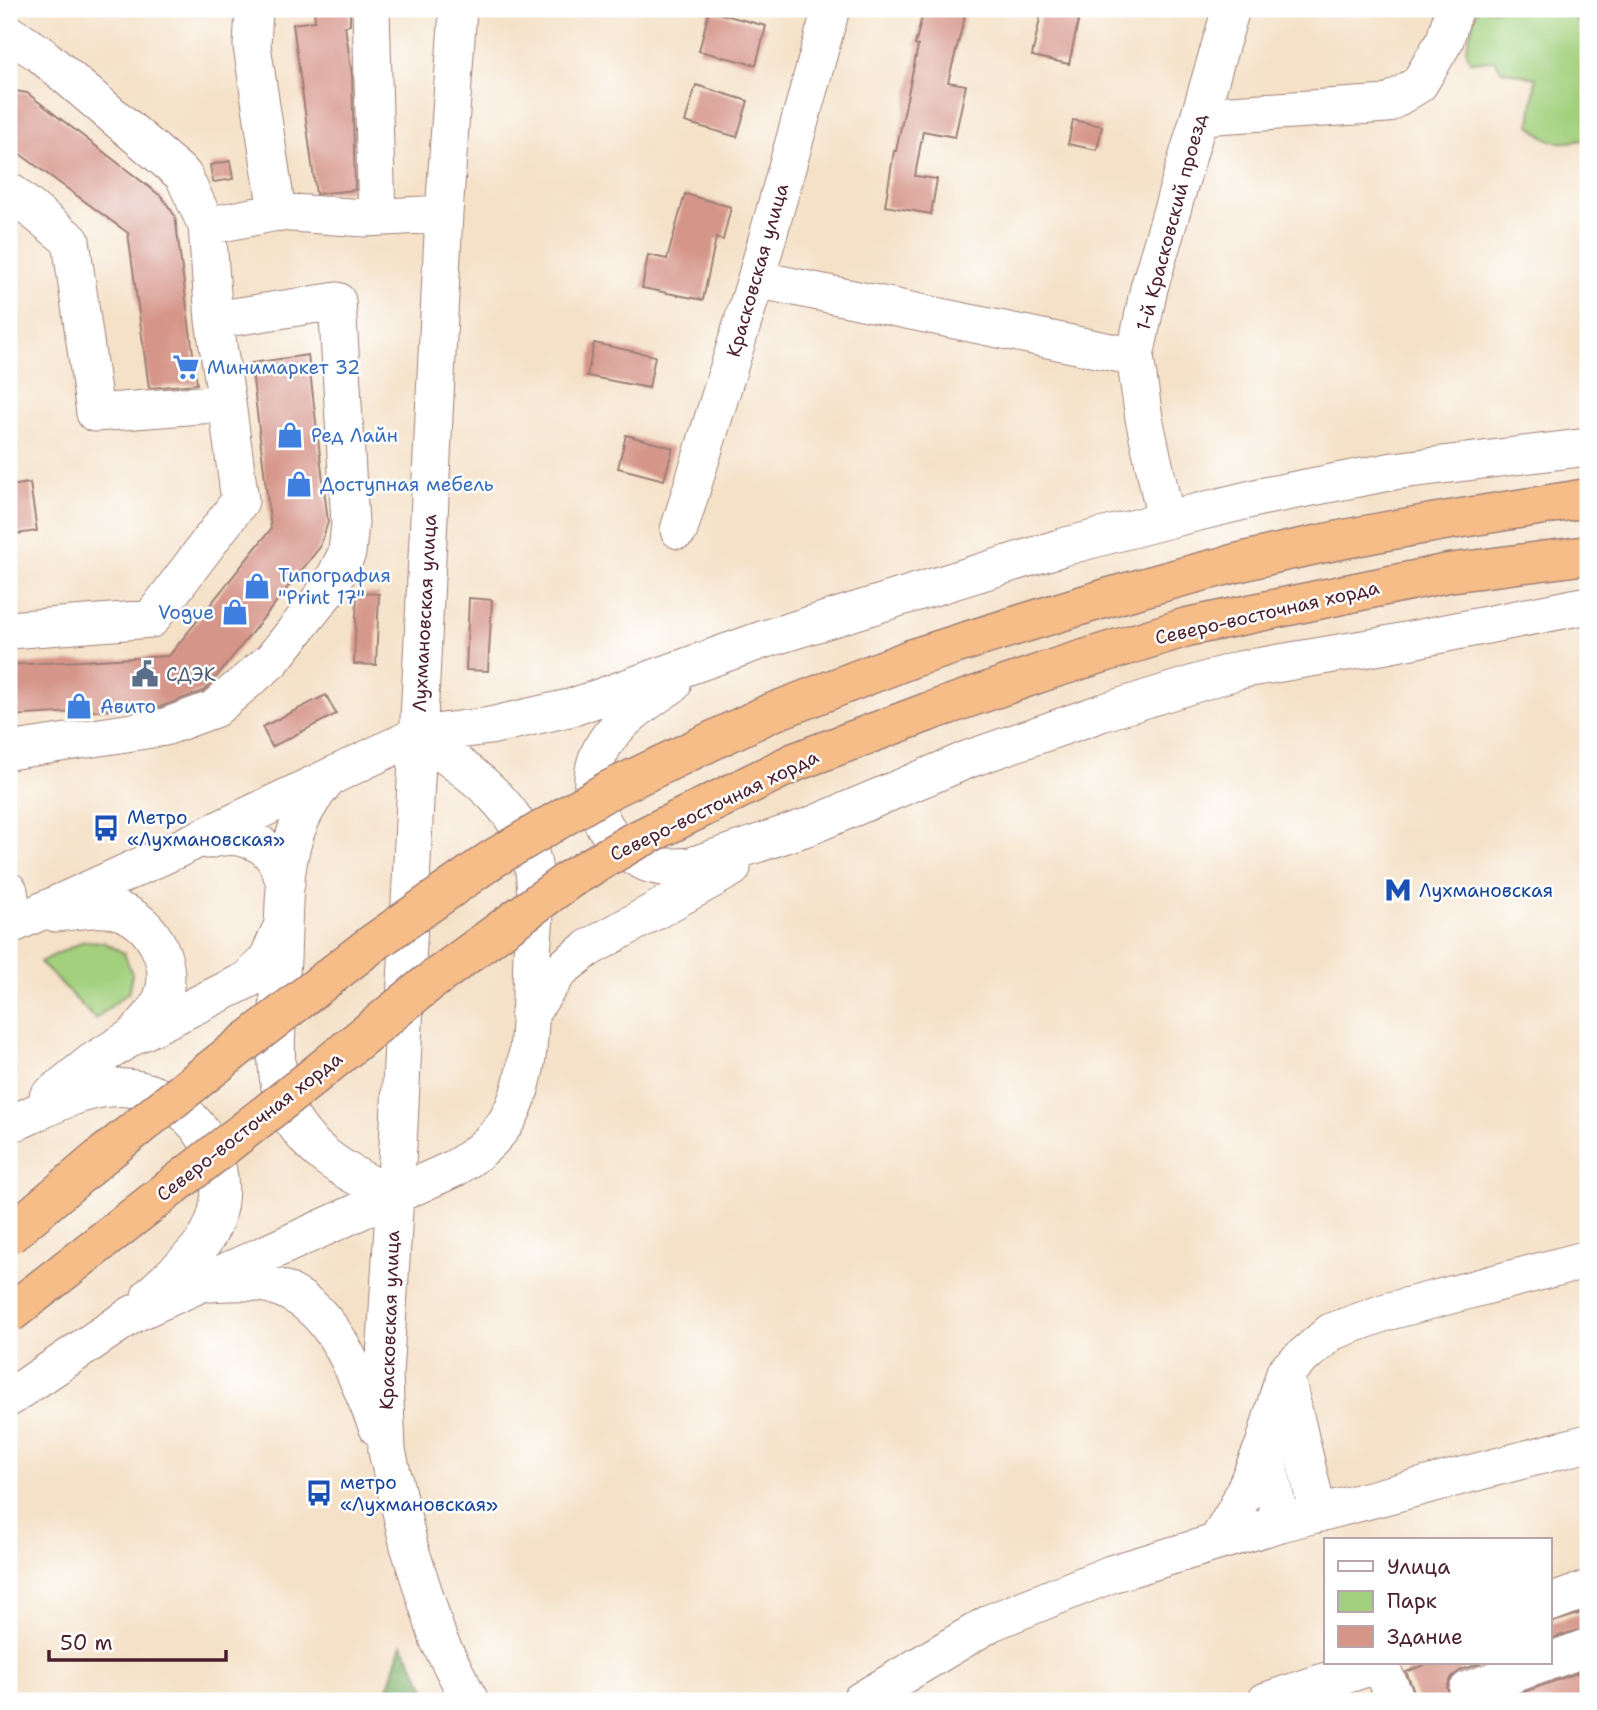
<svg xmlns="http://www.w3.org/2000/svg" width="1597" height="1710" font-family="'Shantell Sans',sans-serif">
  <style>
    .green { fill: #a2d07d; stroke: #767854; stroke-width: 2 }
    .forest { fill: #81b26c; stroke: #66684c; stroke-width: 2 }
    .building { fill: #d69589 }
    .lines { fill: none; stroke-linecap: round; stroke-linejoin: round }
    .minor-casing { stroke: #9f8079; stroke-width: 39 }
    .highway-casing { stroke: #9f8079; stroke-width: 41 }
    .minor { stroke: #fff; stroke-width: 37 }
    .highway { stroke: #f7bd88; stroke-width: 38 }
    .highway-bridge-casing { stroke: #9f8079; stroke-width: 41; stroke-linecap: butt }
    .highway-bridge { stroke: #f7bd88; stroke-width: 38 }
    .labels { text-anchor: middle; stroke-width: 5; stroke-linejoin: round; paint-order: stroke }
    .street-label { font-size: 19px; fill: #4a1f2b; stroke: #fff }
    .shop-label { font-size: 19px; fill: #366cbe; stroke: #fff; text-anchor: start }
    .service-label { font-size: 19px; fill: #4e5e75; stroke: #fff; text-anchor: start }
    .transit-label { font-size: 19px; fill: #164399; stroke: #fff; text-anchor: start }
  </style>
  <rect width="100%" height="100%" fill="#fff"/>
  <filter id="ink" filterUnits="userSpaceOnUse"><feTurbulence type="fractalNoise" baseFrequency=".0143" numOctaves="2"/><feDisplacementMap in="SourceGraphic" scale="14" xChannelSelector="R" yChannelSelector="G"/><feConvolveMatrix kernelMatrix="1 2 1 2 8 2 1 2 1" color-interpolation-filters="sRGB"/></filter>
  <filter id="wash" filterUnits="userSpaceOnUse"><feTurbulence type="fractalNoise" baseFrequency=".00686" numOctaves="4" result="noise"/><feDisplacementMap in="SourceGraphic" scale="28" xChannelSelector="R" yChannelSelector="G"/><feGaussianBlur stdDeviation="1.57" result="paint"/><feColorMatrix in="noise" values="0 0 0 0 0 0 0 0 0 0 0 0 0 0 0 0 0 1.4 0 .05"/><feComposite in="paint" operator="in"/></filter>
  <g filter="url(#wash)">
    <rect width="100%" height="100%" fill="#f4e1c7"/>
    <!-- green -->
    <path class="green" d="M 1477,9 L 1569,9 L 1582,27 L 1588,24 L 1588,139 C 1562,144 1550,146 1530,125 L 1536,78 L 1501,70 L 1495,60 L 1470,62 L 1466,49 Z
      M 84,941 L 103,942 L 124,953 L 132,974 L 129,992 L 95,1019 L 40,962 Z"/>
    <!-- forest -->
    <path class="forest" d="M 402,1644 L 433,1701 L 384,1701 Z"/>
    <g id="blocks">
      <!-- building -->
      <path class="building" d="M 314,9 L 350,9 L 350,25 L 345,26 L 352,75 L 355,190 L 316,194 L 293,24 L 315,21 Z
        M 924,9 L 935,9 L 965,16 L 948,82 L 966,85 L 955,137 L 923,131 L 915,176 L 937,179 L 931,214 L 885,206 L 894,151 L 896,151 L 918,46 L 915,45 Z
        M 1042,9 L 1081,9 L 1069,64 L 1032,56 Z
        M 709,11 L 766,26 L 756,65 L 699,51 Z
        M 696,85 L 748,101 L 737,137 L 685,122 Z
        M 9,90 L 27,93 L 162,197 L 175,216 L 197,384 L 149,388 L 128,233 L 9,146 Z
        M 1073,120 L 1102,126 L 1097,150 L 1068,144 Z
        M 230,161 L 233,179 L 213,182 L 210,165 Z
        M 685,194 L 731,207 L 723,240 L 716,238 L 703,300 L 642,288 L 648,255 L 667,259 Z
        M 594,343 L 655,356 L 649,388 L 587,376 Z
        M 308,355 L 328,522 L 320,547 L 210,685 L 203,691 L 160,707 L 9,716 L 9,665 L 169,656 L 271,529 L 251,363 Z
        M 626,435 L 673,448 L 664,480 L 618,468 Z
        M 30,483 L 37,531 L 9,535 L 9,486 Z
        M 357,593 L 379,594 L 376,665 L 354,664 Z
        M 469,598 L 492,600 L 488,671 L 466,670 Z
        M 326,695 L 336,714 L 272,747 L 262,727 Z
        M 1588,1611 L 1588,1627 L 1550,1639 L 1550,1623 Z
        M 1429,1663 L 1482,1663 L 1461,1670 L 1452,1677 L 1447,1687 L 1451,1701 L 1418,1701 L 1406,1672 Z
        M 1588,1669 L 1588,1701 L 1506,1701 L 1505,1699 Z"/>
    </g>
  </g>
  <g filter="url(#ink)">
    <use href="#blocks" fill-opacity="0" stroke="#9f8079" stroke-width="2"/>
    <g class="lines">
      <!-- minor casing -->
      <g class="minor-casing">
        <path id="minor" d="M 371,9 L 377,217
          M 458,9 L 444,214 L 398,1145 L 384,1375 L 387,1451 L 409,1546 L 439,1641 L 470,1701
          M 9,34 L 39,53 L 183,175 L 207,226 L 277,212 L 252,46 L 254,9
          M 1200,116 L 1387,104 L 1419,84 L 1445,40 L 1454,9
          M 9,191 L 71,241 L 95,413 L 227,403 L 240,501 L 151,619 L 9,630
          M 277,212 L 365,218 L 444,214
          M 207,226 L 214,320
          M 756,279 L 1135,357
          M 1166,520 L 1144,418 L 1135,357 L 1149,288 L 1231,9
          M 679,530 L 756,279 L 831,9
          M 672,685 C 646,702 611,725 599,754 C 580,797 607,848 649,864 C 663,869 677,867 691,866 L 810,826 L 969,759 L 1101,713 L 1239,670 L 1381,646 L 1588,605
          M 9,751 L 165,727 L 214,709 L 272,660 L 330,587 L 347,553 L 350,523 L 337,301 L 214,320 L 227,403
          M 328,778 C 314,795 300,816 294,838 C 282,877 284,919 282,959 C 280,994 274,1031 277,1066 C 278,1081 282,1098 288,1112 C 310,1155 353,1176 395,1196
          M 208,840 C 231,833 259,836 274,858 C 279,866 282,876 286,884
          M 9,891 L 14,923
          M 56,913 C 77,911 102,905 122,912 C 154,924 175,965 162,998 C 157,1011 146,1022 136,1033
          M 9,926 L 180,848 L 418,735 L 490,726 L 573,707 L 762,640 L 1063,547 L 1166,520 L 1260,497 L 1394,471 L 1588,447
          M 529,1015 L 560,970 L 587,949 L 732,868
          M 48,1097 L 92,1062 L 132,1037 L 249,979 L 268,958 L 280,931
          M 18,1121 C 47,1108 77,1091 109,1088 C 179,1081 237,1151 215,1219 C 205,1251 172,1273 150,1296
          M 211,1283 C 229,1282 248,1280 266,1284 C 334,1299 354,1372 378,1428
          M 1286,1378 L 1318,1514
          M 9,1398 L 133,1314 L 455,1168 C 476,1155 497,1139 509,1117 C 534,1069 530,1007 532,954 C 534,922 540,885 530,853 C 527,844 522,832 517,824 C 494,786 452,761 418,735
          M 1264,1445 L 1281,1523
          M 1218,1540 L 1237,1508 L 1264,1445 L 1285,1372 L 1331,1332 L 1386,1312 L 1588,1259
          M 1550,1603 L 1588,1589
          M 1550,1661 L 1588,1647
          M 1379,1664 L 1397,1701
          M 1468,1690 L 1544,1663
          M 860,1701 L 992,1622 L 1111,1574 L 1281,1523 L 1588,1443
          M 1266,1701 L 1382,1663"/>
      </g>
      <!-- highway casing -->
      <g class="highway-casing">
        <path id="highway" d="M 913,658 C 1043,617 1173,575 1306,547 C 1399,527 1494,513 1588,498
          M 928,712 L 1052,669 L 1187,627 L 1448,573 L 1588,555"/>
      </g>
      <!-- minor -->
      <use href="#minor" class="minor"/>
      <!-- highway -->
      <use href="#highway" class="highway"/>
      <!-- highway-bridge casing -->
      <g class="highway-bridge-casing">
        <path id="highway-bridge" d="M 9,1235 L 102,1156 L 239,1047 L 372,944 L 491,860 L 607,791 L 768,714 L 913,658
          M 9,1314 L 304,1084 L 426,985 L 570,879 L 631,843 L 795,762 L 928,712"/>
      </g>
      <!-- highway-bridge -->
      <use href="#highway-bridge" class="highway-bridge"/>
    </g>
  </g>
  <!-- icons -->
  <defs>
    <g id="supermarket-bare" transform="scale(2.1)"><path d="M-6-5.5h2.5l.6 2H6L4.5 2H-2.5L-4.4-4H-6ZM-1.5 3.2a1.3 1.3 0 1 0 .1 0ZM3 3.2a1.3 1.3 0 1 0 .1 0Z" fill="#3f7fe0" stroke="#fff" stroke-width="2.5" paint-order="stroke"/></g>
    <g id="shop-bare" transform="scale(2.1)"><path d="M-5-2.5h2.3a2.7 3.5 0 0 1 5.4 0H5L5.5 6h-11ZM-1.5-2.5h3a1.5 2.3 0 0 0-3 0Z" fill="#3f7fe0" stroke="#fff" stroke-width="2.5" paint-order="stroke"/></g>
    <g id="civic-bare" transform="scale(2.1)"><path d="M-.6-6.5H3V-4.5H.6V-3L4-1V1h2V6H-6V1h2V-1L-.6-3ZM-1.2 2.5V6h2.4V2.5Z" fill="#5c6f8a" stroke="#fff" stroke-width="2.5" paint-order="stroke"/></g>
    <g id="bus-bare" transform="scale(2.1)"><path d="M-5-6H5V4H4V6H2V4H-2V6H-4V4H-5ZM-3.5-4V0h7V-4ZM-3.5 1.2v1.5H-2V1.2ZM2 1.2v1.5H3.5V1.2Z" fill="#1a4fb4" stroke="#fff" stroke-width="2.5" paint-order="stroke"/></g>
    <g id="metro-bare" transform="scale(2.1)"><path d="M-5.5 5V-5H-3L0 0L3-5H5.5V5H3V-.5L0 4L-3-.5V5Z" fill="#1a4fb4" stroke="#fff" stroke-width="2.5" paint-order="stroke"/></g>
  </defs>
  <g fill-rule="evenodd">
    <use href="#supermarket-bare" x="186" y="367"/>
    <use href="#shop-bare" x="290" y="435"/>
    <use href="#shop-bare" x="299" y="484"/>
    <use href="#shop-bare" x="257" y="586"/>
    <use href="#shop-bare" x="235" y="612"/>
    <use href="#civic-bare" x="145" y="674"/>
    <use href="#shop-bare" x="79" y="706"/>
    <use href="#bus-bare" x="106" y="828"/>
    <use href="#metro-bare" x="1398" y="890"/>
    <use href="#bus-bare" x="319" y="1493"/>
  </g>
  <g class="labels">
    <!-- street labels -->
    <g class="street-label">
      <text transform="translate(1171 222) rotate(-75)" y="7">1-й Красковский проезд</text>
      <text transform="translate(757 270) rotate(-74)" y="7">Красковская улица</text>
      <text transform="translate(1267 612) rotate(-13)" y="7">Северо-восточная хорда</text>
      <text transform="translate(424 613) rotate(-87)" y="7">Лухмановская улица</text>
      <text transform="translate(714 805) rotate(-26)" y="7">Северо-восточная хорда</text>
      <text transform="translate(249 1126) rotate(-38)" y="7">Северо-восточная хорда</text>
      <text transform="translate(389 1320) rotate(-88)" y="7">Красковская улица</text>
    </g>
    <!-- shop labels -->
    <g class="shop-label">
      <text x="207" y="374">Минимаркет 32</text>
      <text x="311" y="442">Ред Лайн</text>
      <text x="320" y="491">Доступная мебель</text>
      <text x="278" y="582">Типография<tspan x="278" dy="22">"Print 17"</tspan></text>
      <text x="214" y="619" text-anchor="end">Vogue</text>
      <text x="100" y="713">Авито</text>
    </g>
    <!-- service labels -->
    <g class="service-label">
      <text x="166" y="681">СДЭК</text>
    </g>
    <!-- transit labels -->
    <g class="transit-label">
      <text x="127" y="824">Метро<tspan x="127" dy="22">«Лухмановская»</tspan></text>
      <text x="1419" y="897">Лухмановская</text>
      <text x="340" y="1489">метро<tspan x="340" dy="22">«Лухмановская»</tspan></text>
    </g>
  </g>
  <!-- margin -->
  <rect width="1597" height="1710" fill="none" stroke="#fff" stroke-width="35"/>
  <!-- legend -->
  <rect x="1324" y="1538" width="228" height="126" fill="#ffffff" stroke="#b7a5aa" stroke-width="2"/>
  <rect x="1338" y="1561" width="35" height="10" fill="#ffffff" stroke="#b7a5aa" stroke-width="2"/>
  <text x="1387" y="1574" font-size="21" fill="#4a1f2b">Улица</text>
  <rect x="1338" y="1591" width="35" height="21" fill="#a2d07d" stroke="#b7a5aa" stroke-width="2"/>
  <text x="1387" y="1608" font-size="21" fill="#4a1f2b">Парк</text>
  <rect x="1338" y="1626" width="35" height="21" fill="#d69589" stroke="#b7a5aa" stroke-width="2"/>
  <text x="1387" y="1644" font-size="21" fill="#4a1f2b">Здание</text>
  <!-- scale -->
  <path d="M49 1650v10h177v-10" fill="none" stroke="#4a1f2b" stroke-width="3.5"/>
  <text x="60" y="1650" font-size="21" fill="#4a1f2b" stroke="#ffffff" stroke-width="5" paint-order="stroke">50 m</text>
</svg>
